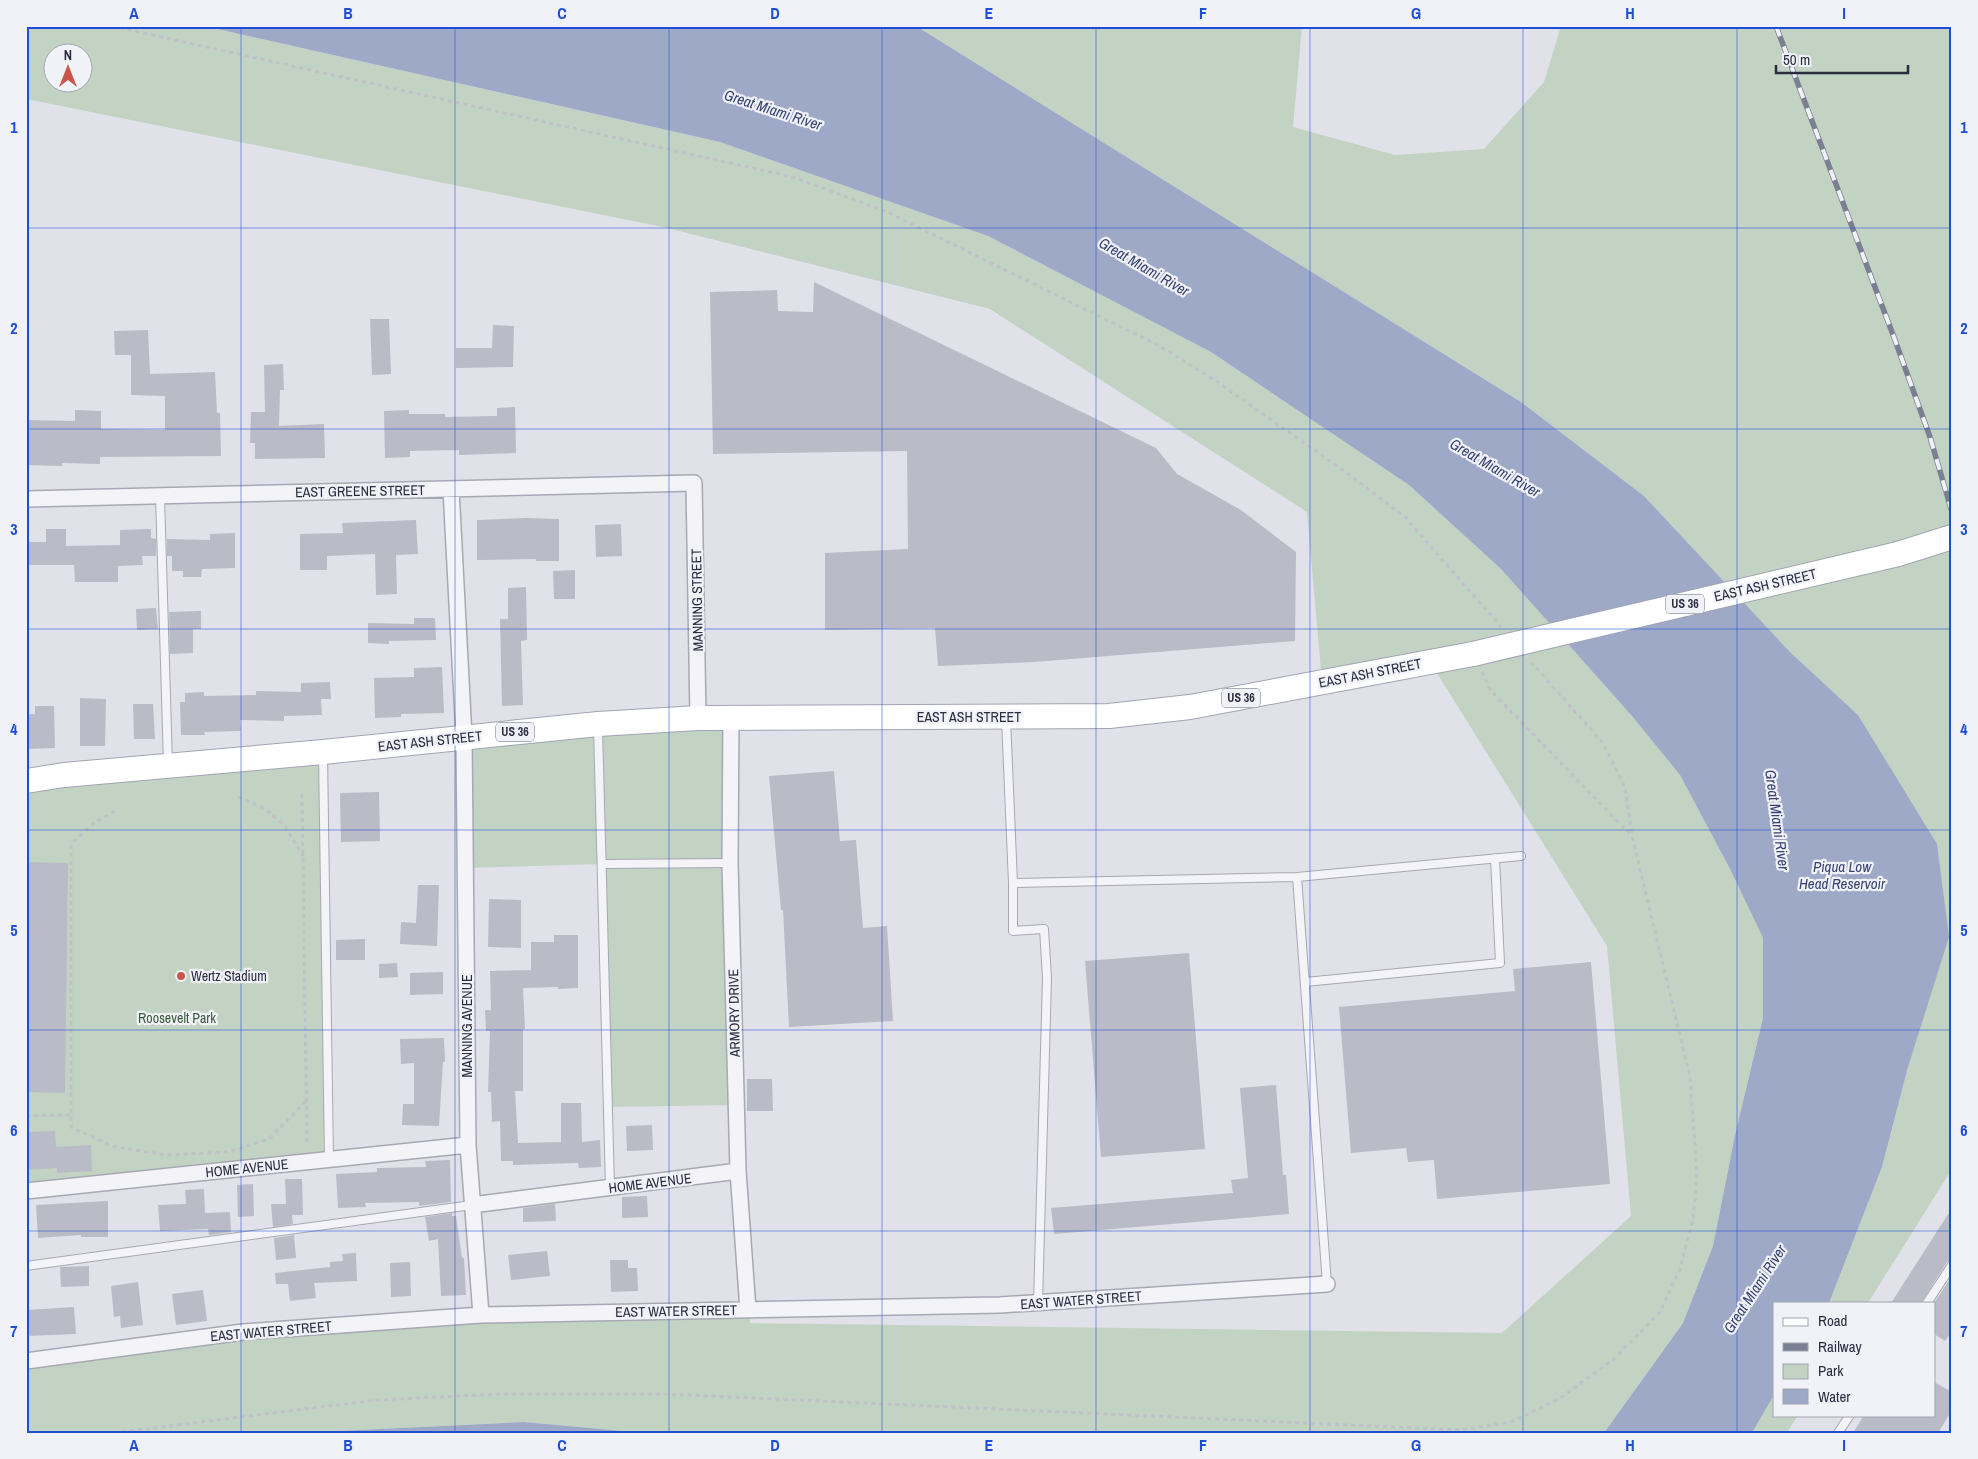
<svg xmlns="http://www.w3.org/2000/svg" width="1978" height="1459" font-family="'Archivo Narrow',sans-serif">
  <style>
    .green { fill: #c3d3c3; fill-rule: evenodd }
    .water { fill: #9ea9c7 }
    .building { fill: #b9bbc6 }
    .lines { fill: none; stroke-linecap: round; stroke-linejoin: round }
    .service-casing { stroke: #a6a8b3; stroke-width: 10 }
    .minor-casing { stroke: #a6a8b3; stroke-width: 18 }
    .primary-casing { stroke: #a1a4b4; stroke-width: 26 }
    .path { stroke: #bfc0c8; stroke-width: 3; stroke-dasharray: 4 4; stroke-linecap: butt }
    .service { stroke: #f4f4f8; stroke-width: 8 }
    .minor { stroke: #f4f4f8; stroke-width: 15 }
    .primary { stroke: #fff; stroke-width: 24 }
    .rail-casing { stroke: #7b7f92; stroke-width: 5.5 }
    .rail { stroke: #f1f2f7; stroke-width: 4; stroke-dasharray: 11; stroke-linecap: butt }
    .primary-bridge-casing { stroke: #a1a4b4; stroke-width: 26; stroke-linecap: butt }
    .primary-bridge { stroke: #fff; stroke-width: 24 }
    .grid { fill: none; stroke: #1d4ed8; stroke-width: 1; stroke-opacity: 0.55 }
    .poi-dot { fill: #c8564c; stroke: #f1f2f7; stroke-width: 2 }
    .labels { text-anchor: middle; stroke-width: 4.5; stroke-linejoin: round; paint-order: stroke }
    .shield { fill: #f1f2f7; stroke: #666877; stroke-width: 1 }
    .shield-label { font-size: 12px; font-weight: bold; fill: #2a2d40 }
    .street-label { font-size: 14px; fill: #2a2d40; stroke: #f1f2f7 }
    .poi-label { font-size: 14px; fill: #2a2d40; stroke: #f1f2f7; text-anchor: start }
    .park-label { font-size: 14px; fill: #385b3a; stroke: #f1f2f7 }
    .water-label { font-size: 15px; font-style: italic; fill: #364372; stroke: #f1f2f7 }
    .neatline { fill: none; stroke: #1d4ed8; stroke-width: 2 }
    .grid-label { font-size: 16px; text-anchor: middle; font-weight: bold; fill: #1d4ed8 }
  </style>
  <rect width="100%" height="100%" fill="#e1e2e9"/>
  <!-- green -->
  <path class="green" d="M 26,26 L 204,26 L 720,142 L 988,236 L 1211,352 L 1409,485 L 1501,569 L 1632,716 L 1680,775 L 1730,869 L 1763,938 L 1763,1018 L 1735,1135 L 1713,1246 L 1683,1323 L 1607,1429 L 1604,1433 L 645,1433 L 524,1422 L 297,1433 L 26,1433 L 26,1361 L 243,1332 L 748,1310 L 750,1323 L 1502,1333 L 1631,1216 L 1607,946 L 1430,662 L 1322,682 L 1307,512 L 990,309 L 663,227 L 26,99 ZM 52,52 L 82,52 L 82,82 L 52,82 Z
    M 916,26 L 1302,26 L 1293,127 L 1395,155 L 1484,149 L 1544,82 L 1561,26 L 1952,26 L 1952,1169 L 1868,1303 L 1829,1303 L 1882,1167 L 1908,1067 L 1858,715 L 1790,652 L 1644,496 L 1521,402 Z
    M 731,717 L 736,1105 L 608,1107 L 602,864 L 466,868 L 464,737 Z
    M 323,752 L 329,1159 L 26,1191 L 26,781 Z
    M 1774,1395 L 1774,1415 L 1798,1415 L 1787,1433 L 1752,1433 Z"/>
  <!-- water -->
  <path class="water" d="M 204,26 L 916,26 L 1521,402 L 1644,496 L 1790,652 L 1858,715 L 1937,844 L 1949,937 L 1908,1067 L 1882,1167 L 1829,1303 L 1774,1303 L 1774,1395 L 1752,1433 L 1604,1433 L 1683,1323 L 1713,1246 L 1735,1135 L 1763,1018 L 1763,938 L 1730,869 L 1680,775 L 1632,716 L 1501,569 L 1409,485 L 1211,352 L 988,236 L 720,142 Z
    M 524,1422 L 645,1433 L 297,1433 Z"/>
  <!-- building -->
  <path class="building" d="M 814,282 L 1156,448 L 1177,474 L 1241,510 L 1296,552 L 1295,641 L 1034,662 L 938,666 L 935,628 L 825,630 L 825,553 L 908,549 L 907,451 L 713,454 L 710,292 L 777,290 L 778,311 L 813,312 Z
    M 370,319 L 389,319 L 391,374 L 372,375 Z
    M 493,325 L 514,326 L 513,367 L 456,368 L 456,348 L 492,348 Z
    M 148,330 L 150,374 L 215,372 L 217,413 L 220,413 L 221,456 L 100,457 L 100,464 L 62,463 L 62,466 L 26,465 L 26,420 L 75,421 L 75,410 L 101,411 L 101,429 L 165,430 L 165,396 L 131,395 L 131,355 L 115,355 L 114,331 Z
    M 283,364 L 284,390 L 280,390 L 279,426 L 324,424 L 325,458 L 255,459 L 255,443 L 250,443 L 251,412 L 265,412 L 264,365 Z
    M 515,407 L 516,453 L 459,455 L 459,450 L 410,451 L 410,457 L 385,458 L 384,411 L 409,410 L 409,414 L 445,414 L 445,417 L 497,416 L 497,408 Z
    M 526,518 L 559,519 L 559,561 L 536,561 L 536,559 L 477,560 L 477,520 Z
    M 416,520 L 418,554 L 396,555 L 397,594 L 376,595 L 375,554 L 327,556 L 327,570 L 300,570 L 300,534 L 343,533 L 342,523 Z
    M 621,524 L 622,556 L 596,557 L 595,525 Z
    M 46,529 L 66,529 L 66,546 L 120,545 L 120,530 L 151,529 L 151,538 L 156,539 L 156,556 L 142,556 L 143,565 L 118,566 L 118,582 L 75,582 L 74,565 L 26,565 L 26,542 L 46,542 Z
    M 235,533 L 235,568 L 202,569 L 201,577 L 183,577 L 183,571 L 172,571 L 172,556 L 167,556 L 167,539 L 210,540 L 210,534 Z
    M 575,570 L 575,599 L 554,599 L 553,571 Z
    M 526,587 L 527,640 L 521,641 L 523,705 L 502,706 L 500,619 L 508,619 L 508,588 Z
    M 156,608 L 158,629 L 137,630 L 136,609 Z
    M 201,611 L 201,629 L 193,629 L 193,653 L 170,654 L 169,612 Z
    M 414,618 L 435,618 L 436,640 L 389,641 L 389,644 L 368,643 L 368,623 L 414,624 Z
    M 442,667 L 444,713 L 401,714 L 401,717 L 375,718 L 374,678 L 414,677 L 414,668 Z
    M 330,682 L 331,699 L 321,699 L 322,715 L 284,716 L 284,721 L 240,720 L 241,731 L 204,732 L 205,735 L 181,735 L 180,702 L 185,702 L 185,693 L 204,692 L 204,696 L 256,695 L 256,691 L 301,692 L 301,683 Z
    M 80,698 L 106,699 L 105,746 L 80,746 Z
    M 133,704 L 153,704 L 155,739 L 134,739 Z
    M 35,706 L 54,706 L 55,748 L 26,749 L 26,714 L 35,714 Z
    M 834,771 L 840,841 L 856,840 L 863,928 L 887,926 L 893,1021 L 789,1027 L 783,910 L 781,910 L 769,776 Z
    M 379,792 L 380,841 L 341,842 L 340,793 Z
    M 26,862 L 68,863 L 65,1093 L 26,1092 Z
    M 418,885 L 439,885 L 437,946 L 400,944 L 401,922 L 416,923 Z
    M 489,899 L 521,900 L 521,948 L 488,947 Z
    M 554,935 L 578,935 L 578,988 L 558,989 L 558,987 L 523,988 L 525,1029 L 523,1029 L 523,1091 L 515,1091 L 518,1143 L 561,1142 L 561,1103 L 581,1103 L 582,1142 L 600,1140 L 601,1167 L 579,1168 L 578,1163 L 513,1165 L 513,1161 L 501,1161 L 500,1121 L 492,1122 L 491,1092 L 488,1092 L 490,1031 L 486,1031 L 485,1010 L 491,1010 L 490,971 L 531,970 L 531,942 L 554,942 Z
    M 365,939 L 365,960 L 336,960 L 336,940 Z
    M 1189,953 L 1205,1149 L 1101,1157 L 1085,961 Z
    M 1591,962 L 1610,1184 L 1437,1199 L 1434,1160 L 1408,1162 L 1406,1148 L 1351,1153 L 1339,1007 L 1515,991 L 1513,969 Z
    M 397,963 L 398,977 L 379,978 L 379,964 Z
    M 443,972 L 443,994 L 410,995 L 410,973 Z
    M 444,1038 L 445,1062 L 443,1062 L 439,1126 L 402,1125 L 403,1104 L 414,1104 L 414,1063 L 401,1064 L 400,1039 Z
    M 747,1079 L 772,1079 L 773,1111 L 747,1111 Z
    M 1276,1085 L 1283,1175 L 1286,1175 L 1289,1214 L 1054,1234 L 1051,1208 L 1233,1193 L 1231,1180 L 1248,1178 L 1240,1088 Z
    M 652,1125 L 653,1150 L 627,1151 L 626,1126 Z
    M 55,1131 L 56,1147 L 91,1145 L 92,1171 L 57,1173 L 57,1168 L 26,1170 L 26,1132 Z
    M 450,1160 L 451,1202 L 419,1206 L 419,1202 L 365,1203 L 366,1207 L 338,1208 L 336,1174 L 377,1172 L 377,1168 L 426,1167 L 425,1161 Z
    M 285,1179 L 302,1179 L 303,1215 L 292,1215 L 293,1224 L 273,1227 L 271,1204 L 286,1204 Z
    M 253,1184 L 254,1216 L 238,1217 L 237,1185 Z
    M 204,1189 L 205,1213 L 230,1212 L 231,1232 L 209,1235 L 208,1229 L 160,1231 L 158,1205 L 186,1204 L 185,1190 Z
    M 647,1196 L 648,1217 L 622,1218 L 622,1197 Z
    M 108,1201 L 108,1237 L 81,1237 L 81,1235 L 38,1238 L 36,1205 Z
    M 555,1204 L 556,1221 L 523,1222 L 523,1208 Z
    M 1952,1208 L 1952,1259 L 1947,1262 L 1921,1303 L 1891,1303 Z
    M 452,1213 L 452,1216 L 456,1216 L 462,1258 L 464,1258 L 466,1295 L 441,1296 L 438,1239 L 429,1241 L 425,1217 Z
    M 294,1235 L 296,1258 L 276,1260 L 274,1238 Z
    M 547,1251 L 550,1276 L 511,1280 L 508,1255 Z
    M 356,1253 L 357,1281 L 314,1283 L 316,1298 L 290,1301 L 288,1284 L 276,1284 L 275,1273 L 330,1267 L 330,1262 L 343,1261 L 342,1254 Z
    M 610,1260 L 628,1260 L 628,1268 L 637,1268 L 638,1291 L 611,1292 Z
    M 410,1262 L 411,1296 L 391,1297 L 390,1263 Z
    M 89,1266 L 89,1286 L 61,1287 L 60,1267 Z
    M 1952,1276 L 1952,1331 L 1945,1341 L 1934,1334 L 1934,1303 Z
    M 138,1282 L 143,1325 L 121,1328 L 120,1316 L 114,1317 L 111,1286 Z
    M 203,1290 L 207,1321 L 176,1325 L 172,1294 Z
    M 74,1307 L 76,1334 L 26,1336 L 26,1310 Z
    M 1934,1382 L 1952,1392 L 1952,1410 L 1938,1433 L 1853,1433 L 1864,1415 L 1934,1415 Z"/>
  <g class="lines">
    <!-- service casing -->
    <g class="service-casing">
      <path id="service" d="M 160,496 L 168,764
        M 1006,719 L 1013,883 L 1013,931 L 1044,929 L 1047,978 L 1038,1303
        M 598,727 L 610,1188
        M 323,754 L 329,1159
        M 602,864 L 730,863
        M 1297,877 L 1327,1284
        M 1013,883 L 1297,877 L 1521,856
        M 1305,982 L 1500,963 L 1495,858
        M 26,1266 L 472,1205
        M 1927,1303 L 1952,1265
        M 1838,1433 L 1850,1415"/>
    </g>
    <!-- minor casing -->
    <g class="minor-casing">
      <path id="minor" d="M 451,489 L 464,737 L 468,1145 L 481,1315
        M 26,499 L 694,483 L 698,718
        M 731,717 L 730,863 L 738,1171 L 748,1310
        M 26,1191 L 468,1145
        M 472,1205 L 738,1171
        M 26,1361 L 243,1332 L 481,1315 L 1000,1305 L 1327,1284"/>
    </g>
    <!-- primary casing -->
    <g class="primary-casing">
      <path id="primary" d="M 1898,554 L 1952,537
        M 26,781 L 64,775 L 323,752 L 598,724 L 698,718 L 1109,716 L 1190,707 L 1473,654"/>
    </g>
    <!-- path -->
    <path class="path" d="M 112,26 L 793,177 L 885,211 L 1158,345 L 1216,381 L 1347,473 L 1405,517 L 1501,627
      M 1482,672 L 1491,691 L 1632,836
      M 302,794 L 307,1143
      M 238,797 L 264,808 L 285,826 L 303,856
      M 115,811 L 94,823 L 71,844 L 71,1127 L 112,1146 L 166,1155 L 229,1152 L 269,1139 L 306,1101
      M 26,1116 L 71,1115
      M 114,1433 L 377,1400 L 501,1394 L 665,1394 L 1460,1430 L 1511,1422 L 1559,1399 L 1615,1358 L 1660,1312 L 1680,1269 L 1693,1219 L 1697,1175 L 1690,1077 L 1632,836 L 1625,787 L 1603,743 L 1531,662"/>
    <!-- service -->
    <use href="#service" class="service"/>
    <!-- minor -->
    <use href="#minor" class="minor"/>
    <!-- primary -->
    <use href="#primary" class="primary"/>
    <!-- rail casing -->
    <g class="rail-casing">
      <path id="rail" d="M 1776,26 L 1895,340 L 1930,437 L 1952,512"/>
    </g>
    <!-- rail -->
    <use href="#rail" class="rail"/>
    <!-- primary-bridge casing -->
    <g class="primary-bridge-casing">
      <path id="primary-bridge" d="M 1473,654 L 1898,554"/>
    </g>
    <!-- primary-bridge -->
    <use href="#primary-bridge" class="primary-bridge"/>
  </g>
  <!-- grid -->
  <path class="grid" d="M 241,26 L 241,1433M 455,26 L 455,1433M 669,26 L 669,1433M 882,26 L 882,1433M 1096,26 L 1096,1433M 1310,26 L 1310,1433M 1523,26 L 1523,1433M 1737,26 L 1737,1433M 26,228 L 1952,228M 26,429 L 1952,429M 26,629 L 1952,629M 26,830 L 1952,830M 26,1030 L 1952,1030M 26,1231 L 1952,1231"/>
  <!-- markers -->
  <circle class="poi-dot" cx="181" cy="976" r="5"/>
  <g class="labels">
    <!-- shield labels -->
    <g class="shield">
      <rect x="1666" y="594.5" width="38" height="19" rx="4"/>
      <rect x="1222" y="688.5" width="38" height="19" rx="4"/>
      <rect x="496" y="722.5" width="38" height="19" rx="4"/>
    </g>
    <g class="shield-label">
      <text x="1685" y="608">US 36</text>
      <text x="1241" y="702">US 36</text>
      <text x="515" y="736">US 36</text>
    </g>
    <!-- street labels -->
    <g class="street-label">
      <text transform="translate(360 491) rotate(-1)" y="5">EAST GREENE STREET</text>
      <text transform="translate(1765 585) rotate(-13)" y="5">EAST ASH STREET</text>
      <text transform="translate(697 600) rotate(-91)" y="5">MANNING STREET</text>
      <text transform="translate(1370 673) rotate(-11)" y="5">EAST ASH STREET</text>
      <text x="969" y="722">EAST ASH STREET</text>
      <text transform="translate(430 741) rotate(-6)" y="5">EAST ASH STREET</text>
      <text transform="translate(734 1013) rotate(-91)" y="5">ARMORY DRIVE</text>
      <text transform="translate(467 1026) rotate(-90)" y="5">MANNING AVENUE</text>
      <text transform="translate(247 1168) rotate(-6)" y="5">HOME AVENUE</text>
      <text transform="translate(650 1183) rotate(-7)" y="5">HOME AVENUE</text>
      <text transform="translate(1081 1300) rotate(-4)" y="5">EAST WATER STREET</text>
      <text transform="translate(676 1311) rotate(-1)" y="5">EAST WATER STREET</text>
      <text transform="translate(271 1331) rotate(-5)" y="5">EAST WATER STREET</text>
    </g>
    <!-- poi labels -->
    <g class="poi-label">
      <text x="191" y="981">Wertz Stadium</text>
    </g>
    <!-- park labels -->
    <g class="park-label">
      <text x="177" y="1023">Roosevelt Park</text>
    </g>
    <!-- water labels -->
    <g class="water-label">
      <text transform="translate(773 110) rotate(18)" y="5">Great Miami River</text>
      <text transform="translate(1144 267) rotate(30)" y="5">Great Miami River</text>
      <text transform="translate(1495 468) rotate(30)" y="5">Great Miami River</text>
      <text transform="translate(1777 820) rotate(82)" y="5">Great Miami River</text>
      <text x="1842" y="872">Piqua Low<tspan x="1842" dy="17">Head Reservoir</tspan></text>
      <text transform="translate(1755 1289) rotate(-57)" y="5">Great Miami River</text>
    </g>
  </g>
  <!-- border -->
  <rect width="1978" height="1459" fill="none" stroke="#f1f2f7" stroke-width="55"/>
  <!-- legend -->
  <rect x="1773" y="1302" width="162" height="115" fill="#f1f2f7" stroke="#a1a3ae"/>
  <rect x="1783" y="1318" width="25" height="8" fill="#ffffff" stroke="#a1a3ae"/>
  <text x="1818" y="1326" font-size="15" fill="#2a2d40">Road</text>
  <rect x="1783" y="1343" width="25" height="8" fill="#7b7f92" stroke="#a1a3ae"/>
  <text x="1818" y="1352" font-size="15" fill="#2a2d40">Railway</text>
  <rect x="1783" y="1364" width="25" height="15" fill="#c3d3c3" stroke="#a1a3ae"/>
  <text x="1818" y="1376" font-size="15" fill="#2a2d40">Park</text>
  <rect x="1783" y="1389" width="25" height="15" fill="#9ea9c7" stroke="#a1a3ae"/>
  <text x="1818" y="1402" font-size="15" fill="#2a2d40">Water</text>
  <!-- north arrow -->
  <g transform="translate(68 68)"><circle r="24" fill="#f1f2f7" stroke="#a1a3ae"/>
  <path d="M0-4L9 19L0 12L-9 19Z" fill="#c8564c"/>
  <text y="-8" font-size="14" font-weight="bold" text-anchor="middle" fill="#2a2d40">N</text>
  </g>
  <!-- scale -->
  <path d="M1776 65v8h132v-8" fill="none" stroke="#2a2d40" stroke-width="2.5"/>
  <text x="1783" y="65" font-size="15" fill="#2a2d40" stroke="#f1f2f7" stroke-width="4" paint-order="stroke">50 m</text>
  <rect x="28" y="28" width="1922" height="1404" class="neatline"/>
  <g class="grid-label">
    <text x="134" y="19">A</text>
    <text x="348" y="19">B</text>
    <text x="562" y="19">C</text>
    <text x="775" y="19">D</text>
    <text x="989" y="19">E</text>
    <text x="1203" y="19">F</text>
    <text x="1416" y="19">G</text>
    <text x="1630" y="19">H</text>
    <text x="1844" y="19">I</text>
    <text x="14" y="133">1</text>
    <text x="1964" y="133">1</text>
    <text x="14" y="334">2</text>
    <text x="1964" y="334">2</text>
    <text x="14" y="535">3</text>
    <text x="1964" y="535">3</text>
    <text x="14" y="735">4</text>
    <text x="1964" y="735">4</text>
    <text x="14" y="936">5</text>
    <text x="1964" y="936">5</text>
    <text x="14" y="1136">6</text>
    <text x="1964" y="1136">6</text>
    <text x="14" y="1337">7</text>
    <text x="1964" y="1337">7</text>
    <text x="134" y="1451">A</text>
    <text x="348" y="1451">B</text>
    <text x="562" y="1451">C</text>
    <text x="775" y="1451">D</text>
    <text x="989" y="1451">E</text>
    <text x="1203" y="1451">F</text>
    <text x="1416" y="1451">G</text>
    <text x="1630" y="1451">H</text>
    <text x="1844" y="1451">I</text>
  </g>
</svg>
